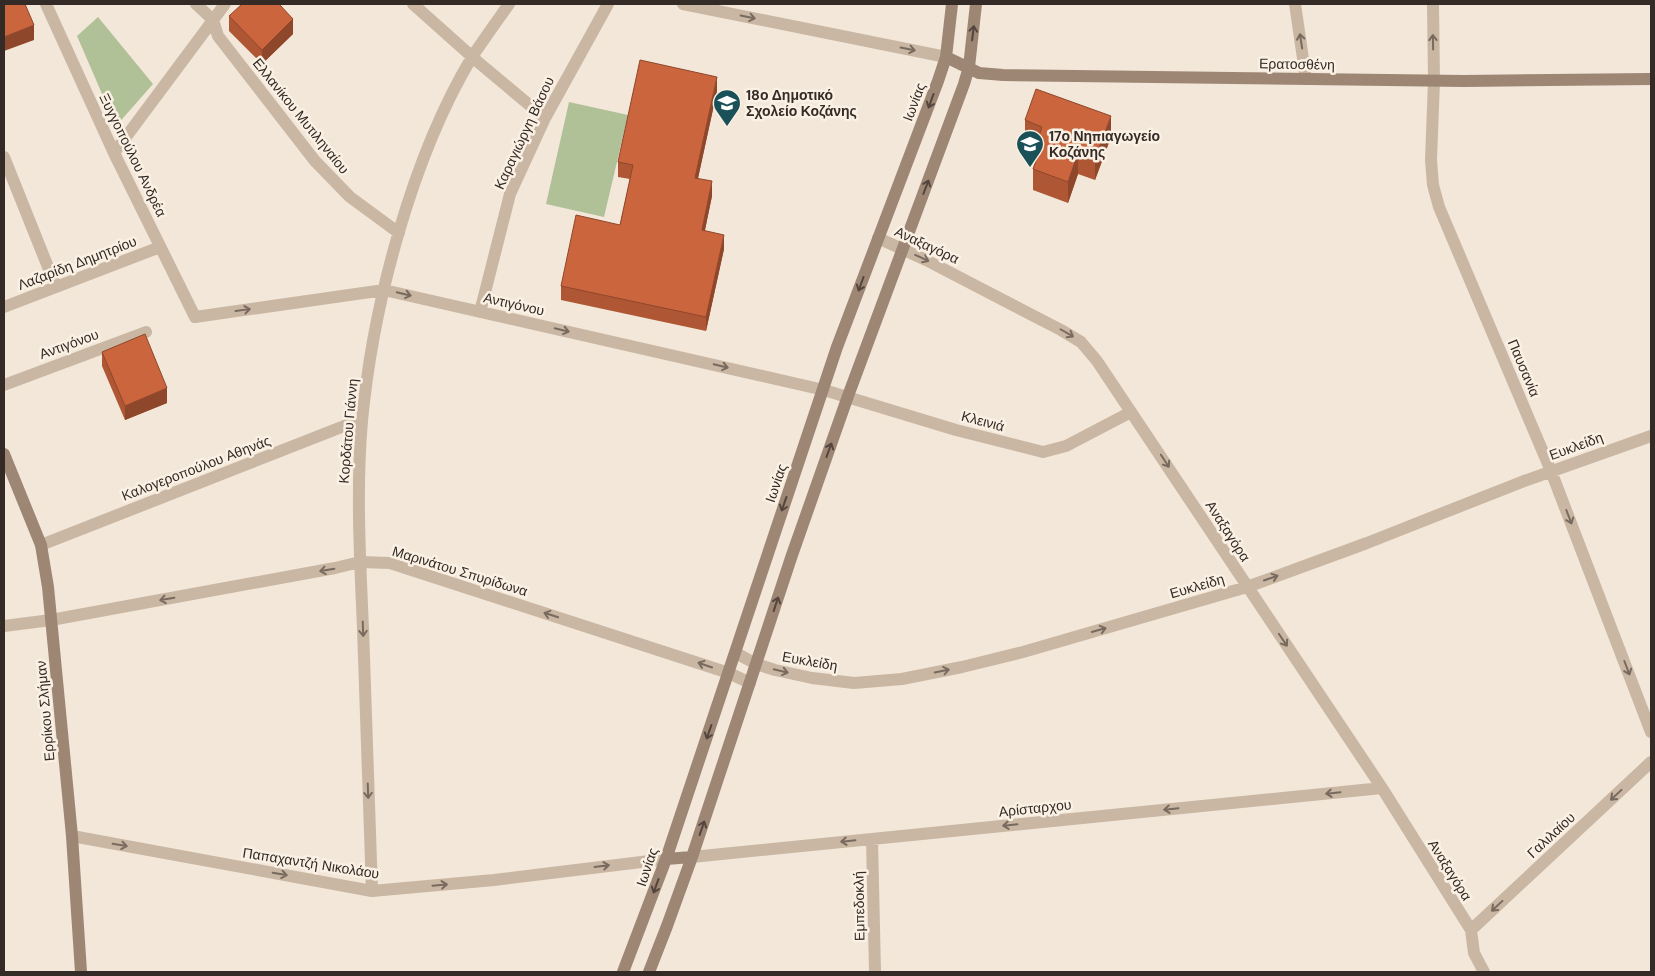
<svg xmlns="http://www.w3.org/2000/svg" width="1655" height="976" font-family="'DM Sans',sans-serif">
  <style>
    .green { fill: #b1c197 }
    .lines { fill: none; stroke-linecap: round; stroke-linejoin: round }
    .street { stroke: #cab7a3; stroke-width: 12 }
    .secondary { stroke: #9e8675; stroke-width: 12 }
    .wall { fill: #af5734 }
    .shaded-wall { fill: #8e472b }
    .building { fill: #cb653d; stroke: #8e472b }
    .oneway { stroke: #786a5e }
    .oneway2 { stroke: #54463e }
    .labels { text-anchor: middle; stroke-width: 5; stroke-linejoin: round; paint-order: stroke }
    .street-label { font-size: 14px; fill: #352b26; stroke: #faf1e4 }
    .poi-label { font-size: 14px; font-weight: bold; fill: #352b26; stroke: #faf1e4; text-anchor: start }
  </style>
  <rect width="100%" height="100%" fill="#f2e7d8"/>
  <!-- green -->
  <path class="green" d="M 98,17 L 153,84 L 116,126 L 77,36 Z
    M 569,102 L 628,115 L 604,217 L 546,204 Z"/>
  <g class="lines">
    <!-- street -->
    <path class="street" d="M 46,4 L 114,153 L 195,317 L 384,290 L 824,390 L 956,430 L 1043,452 L 1066,446 L 1131,412
      M 196,4 L 213,20 L 218,36 L 315,161 L 350,197 L 399,233
      M 413,4 L 478,62 L 545,118
      M 683,4 L 946,57
      M 1295,4 L 1306,79
      M 1433,4 L 1434,81 L 1431,160 L 1433,185 L 1439,207 L 1551,471 L 1651,732
      M 114,153 L 225,4
      M 4,157 L 56,287
      M 878,238 L 926,260 L 1061,330 L 1081,342 L 1097,361 L 1382,788 L 1471,930 L 1474,953 L 1484,972
      M 4,307 L 160,247
      M 480,312 L 510,194 L 545,118 L 608,4
      M 4,385 L 146,332
      M 41,545 L 362,419
      M 4,626 L 51,620 L 335,568 L 360,562 L 390,563 L 695,662 L 729,673 L 750,683
      M 736,653 L 756,664 L 775,670 L 812,678 L 854,683 L 902,679 L 962,667 L 1023,652 L 1247,587 L 1367,543 L 1524,481 L 1651,436
      M 72,836 L 372,891 L 494,880 L 666,859
      M 872,839 L 875,972
      M 692,857 L 1382,788
      M 372,891 C 369,803 366,715 363,628 C 360,559 356,490 362,421 C 373,304 412,157 472,57 C 484,39 497,21 509,4
      M 1471,930 L 1651,762"/>
    <!-- secondary -->
    <path class="secondary" d="M 946,57 L 979,73 L 1003,75 L 1464,81 L 1651,79
      M 4,454 L 41,545 L 48,587 L 72,836 L 81,972
      M 666,859 L 692,857
      M 623,972 L 666,859 L 837,347 L 938,81 L 946,57 L 952,4
      M 649,972 L 667,926 L 692,857 L 792,555 L 848,396 L 964,84 L 969,67 L 976,4"/>
  </g>
  <!-- wall -->
  <path class="wall" d="M 229,16 L 293,34 L 262,64 L 229,31 Z
    M 717,91 L 698,178 L 712,196 L 705,230 L 724,249 L 706,331 L 561,300 L 561,286 L 620,225 L 630,179 L 618,177 L 618,162 Z
    M 1025,120 L 1111,137 L 1095,180 L 1078,174 L 1068,203 L 1033,190 L 1033,169 L 1038,155 L 1038,146 L 1025,142 Z
    M 102,352 L 167,403 L 125,420 L 102,366 Z"/>
  <!-- shaded-wall -->
  <path class="shaded-wall" d="M 293,19 L 293,34 L 262,64 L 262,50 Z
    M 34,25 L 34,40 L 4,51 L 4,37 Z
    M 717,77 L 717,91 L 695,192 L 695,178 Z
    M 1111,116 L 1111,137 L 1095,180 L 1095,159 Z
    M 1078,153 L 1078,174 L 1068,203 L 1068,182 Z
    M 712,181 L 712,196 L 702,244 L 702,230 Z
    M 724,235 L 724,249 L 706,331 L 706,317 Z
    M 167,388 L 167,403 L 125,420 L 125,406 Z"/>
  <!-- building -->
  <path class="building" d="M 4,4 L 25,4 L 34,25 L 4,37 Z
    M 242,4 L 279,4 L 293,19 L 262,50 L 229,16 Z
    M 640,60 L 717,77 L 695,178 L 712,181 L 702,230 L 724,235 L 706,317 L 561,286 L 576,215 L 620,225 L 633,165 L 618,162 Z
    M 1036,89 L 1111,116 L 1095,159 L 1078,153 L 1068,182 L 1033,169 L 1043,141 L 1038,139 L 1042,127 L 1025,120 Z
    M 145,334 L 167,388 L 125,406 L 102,352 Z"/>
  <!-- one-way arrows -->
  <defs><path id="oneway-shaft" d="M-6 0H5M1.5-3L5.5 0L1.5 3" fill="none" stroke-width="1.6" stroke-linecap="round" stroke-linejoin="round" transform="scale(1.25)"/></defs>
  <g class="oneway">
    <use href="#oneway-shaft" transform="translate(748 17) rotate(11)"/>
    <use href="#oneway-shaft" transform="translate(1301 41) rotate(-99)"/>
    <use href="#oneway-shaft" transform="translate(1433 42) rotate(-91)"/>
    <use href="#oneway-shaft" transform="translate(908 49) rotate(11)"/>
    <use href="#oneway-shaft" transform="translate(922 258) rotate(25)"/>
    <use href="#oneway-shaft" transform="translate(404 294) rotate(13)"/>
    <use href="#oneway-shaft" transform="translate(243 310) rotate(-8)"/>
    <use href="#oneway-shaft" transform="translate(562 330) rotate(13)"/>
    <use href="#oneway-shaft" transform="translate(1067 333) rotate(30)"/>
    <use href="#oneway-shaft" transform="translate(721 366) rotate(13)"/>
    <use href="#oneway-shaft" transform="translate(1165 461) rotate(57)"/>
    <use href="#oneway-shaft" transform="translate(1569 517) rotate(69)"/>
    <use href="#oneway-shaft" transform="translate(327 570) rotate(170)"/>
    <use href="#oneway-shaft" transform="translate(1271 578) rotate(-19)"/>
    <use href="#oneway-shaft" transform="translate(167 599) rotate(170)"/>
    <use href="#oneway-shaft" transform="translate(551 615) rotate(-162)"/>
    <use href="#oneway-shaft" transform="translate(363 629) rotate(88)"/>
    <use href="#oneway-shaft" transform="translate(1099 630) rotate(-16)"/>
    <use href="#oneway-shaft" transform="translate(1283 640) rotate(56)"/>
    <use href="#oneway-shaft" transform="translate(705 665) rotate(-161)"/>
    <use href="#oneway-shaft" transform="translate(1627 668) rotate(69)"/>
    <use href="#oneway-shaft" transform="translate(781 671) rotate(13)"/>
    <use href="#oneway-shaft" transform="translate(942 671) rotate(-11)"/>
    <use href="#oneway-shaft" transform="translate(368 791) rotate(88)"/>
    <use href="#oneway-shaft" transform="translate(1333 793) rotate(174)"/>
    <use href="#oneway-shaft" transform="translate(1616 795) rotate(137)"/>
    <use href="#oneway-shaft" transform="translate(1171 809) rotate(174)"/>
    <use href="#oneway-shaft" transform="translate(1010 825) rotate(174)"/>
    <use href="#oneway-shaft" transform="translate(848 841) rotate(174)"/>
    <use href="#oneway-shaft" transform="translate(120 845) rotate(10)"/>
    <use href="#oneway-shaft" transform="translate(602 866) rotate(-7)"/>
    <use href="#oneway-shaft" transform="translate(280 874) rotate(10)"/>
    <use href="#oneway-shaft" transform="translate(440 885) rotate(-5)"/>
    <use href="#oneway-shaft" transform="translate(1497 906) rotate(137)"/>
  </g>
  <g class="oneway2">
    <use href="#oneway-shaft" transform="translate(973 33) rotate(-83)"/>
    <use href="#oneway-shaft" transform="translate(931 101) rotate(110)"/>
    <use href="#oneway-shaft" transform="translate(926 187) rotate(-69)"/>
    <use href="#oneway-shaft" transform="translate(861 284) rotate(110)"/>
    <use href="#oneway-shaft" transform="translate(829 450) rotate(-70)"/>
    <use href="#oneway-shaft" transform="translate(784 504) rotate(109)"/>
    <use href="#oneway-shaft" transform="translate(776 604) rotate(-72)"/>
    <use href="#oneway-shaft" transform="translate(709 732) rotate(109)"/>
    <use href="#oneway-shaft" transform="translate(702 828) rotate(-71)"/>
    <use href="#oneway-shaft" transform="translate(656 886) rotate(110)"/>
  </g>
  <!-- icons -->
  <defs>
    <g id="school-pin" transform="scale(1.4375)"><path d="M0 17L-7.5 6A9.5 9.5 0 1 1 7.5 6Z" fill="#1a5158" stroke="#faf1e4"/><path d="M0-5L7-2L0 1L-7-2ZM-4 1L0 2.5L4 1V4Q0 6-4 4Z" fill="#fff"/></g>
  </defs>
  <g fill-rule="evenodd">
    <use href="#school-pin" x="727" y="103"/>
    <use href="#school-pin" x="1030" y="144"/>
  </g>
  <g class="labels">
    <!-- street labels -->
    <g class="street-label">
      <text transform="translate(1297 64) rotate(1)" y="5">Ερατοσθένη</text>
      <text transform="translate(914 102) rotate(-69)" y="5">Ιωνίας</text>
      <text transform="translate(301 116) rotate(51)" y="5">Ελλανίκου Μυτιληναίου</text>
      <text transform="translate(524 133) rotate(-65)" y="5">Καραγιώργη Βάσου</text>
      <text transform="translate(133 155) rotate(64)" y="5">Ξυγγοπούλου Ανδρέα</text>
      <text transform="translate(927 245) rotate(25)" y="5">Αναξαγόρα</text>
      <text transform="translate(77 263) rotate(-21)" y="5">Λαζαρίδη Δημητρίου</text>
      <text transform="translate(514 304) rotate(13)" y="5">Αντιγόνου</text>
      <text transform="translate(69 344) rotate(-20)" y="5">Αντιγόνου</text>
      <text transform="translate(1524 368) rotate(67)" y="5">Παυσανία</text>
      <text transform="translate(983 421) rotate(15)" y="5">Κλεινιά</text>
      <text transform="translate(348 431) rotate(-85)" y="5">Κορδάτου Γιάννη</text>
      <text transform="translate(1576 446) rotate(-20)" y="5">Ευκλείδη</text>
      <text transform="translate(196 468) rotate(-21)" y="5">Καλογεροπούλου Αθηνάς</text>
      <text transform="translate(776 483) rotate(-71)" y="5">Ιωνίας</text>
      <text transform="translate(1228 531) rotate(57)" y="5">Αναξαγόρα</text>
      <text transform="translate(460 571) rotate(17)" y="5">Μαρινάτου Σπυρίδωνα</text>
      <text transform="translate(1197 586) rotate(-16)" y="5">Ευκλείδη</text>
      <text transform="translate(810 661) rotate(10)" y="5">Ευκλείδη</text>
      <text transform="translate(45 711) rotate(-95)" y="5">Ερρίκου Σλήμαν</text>
      <text transform="translate(1035 808) rotate(-6)" y="5">Αρίσταρχου</text>
      <text transform="translate(1551 835) rotate(-43)" y="5">Γαλιλαίου</text>
      <text transform="translate(311 863) rotate(9)" y="5">Παπαχαντζή Νικολάου</text>
      <text transform="translate(647 867) rotate(-71)" y="5">Ιωνίας</text>
      <text transform="translate(1450 870) rotate(58)" y="5">Αναξαγόρα</text>
      <text transform="translate(859 906) rotate(-91)" y="5">Εμπεδοκλή</text>
    </g>
    <!-- poi labels -->
    <g class="poi-label">
      <text x="746" y="100">18ο Δημοτικό<tspan x="746" dy="16">Σχολείο Κοζάνης</tspan></text>
      <text x="1049" y="141">17ο Νηπιαγωγείο<tspan x="1049" dy="16">Κοζάνης</tspan></text>
    </g>
  </g>
  <!-- border -->
  <rect width="1655" height="976" fill="none" stroke="#352b26" stroke-width="10"/>
</svg>
